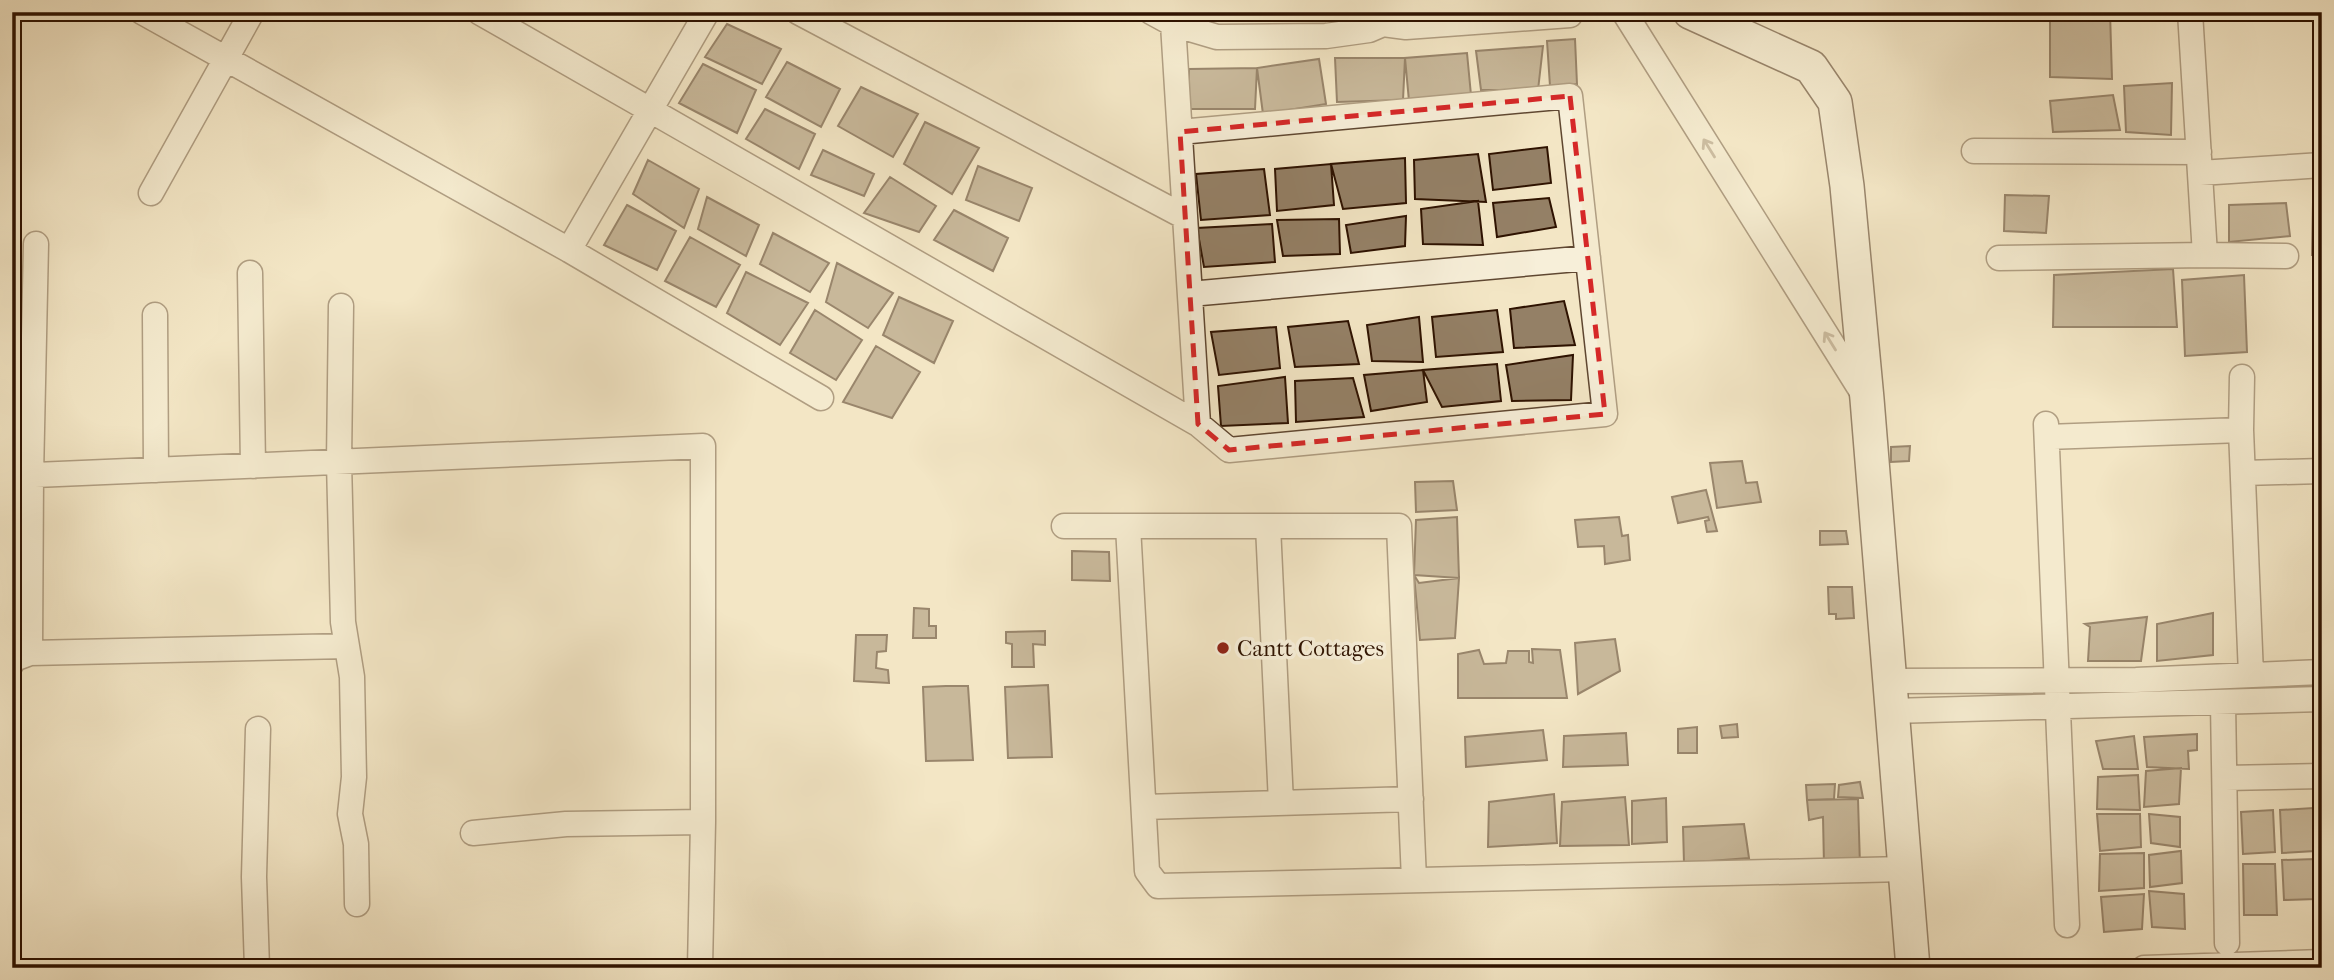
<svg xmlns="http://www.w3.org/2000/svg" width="2334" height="980" font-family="'IM FELL French Canon',serif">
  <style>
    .building { fill: #948066; stroke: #2e1200; stroke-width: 2 }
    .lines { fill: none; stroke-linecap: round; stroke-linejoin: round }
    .street-casing { stroke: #5f4731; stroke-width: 27 }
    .secondary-casing { stroke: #2e1200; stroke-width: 36 }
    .street { stroke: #f7efd9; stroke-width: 24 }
    .secondary { stroke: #f7efd9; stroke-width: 33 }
    .oneway { stroke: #9d8c77 }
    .marked { fill: none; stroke: #d62828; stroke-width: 5; stroke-dasharray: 14 9; stroke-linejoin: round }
    .poi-dot { fill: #8f2418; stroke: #f7efd9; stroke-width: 2.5 }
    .labels { text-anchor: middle; stroke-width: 7; stroke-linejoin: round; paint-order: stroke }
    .poi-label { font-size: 23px; fill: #2e1200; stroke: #f7efd9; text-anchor: start }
  </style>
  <rect width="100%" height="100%" fill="#f3e6c5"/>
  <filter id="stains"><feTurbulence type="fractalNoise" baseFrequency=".00286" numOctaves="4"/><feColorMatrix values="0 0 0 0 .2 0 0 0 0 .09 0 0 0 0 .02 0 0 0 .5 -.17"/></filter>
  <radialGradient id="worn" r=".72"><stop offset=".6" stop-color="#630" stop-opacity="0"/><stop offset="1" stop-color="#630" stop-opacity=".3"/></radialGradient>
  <!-- building -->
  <path class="building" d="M 2098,12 L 2110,12 L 2112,79 L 2050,77 L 2050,21 Z
    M 727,24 L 781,49 L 762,84 L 705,57 Z
    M 1575,39 L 1577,84 L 1550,86 L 1547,41 Z
    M 1543,46 L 1538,90 L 1481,90 L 1476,51 Z
    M 1467,53 L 1471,95 L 1409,101 L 1405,58 Z
    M 1335,58 L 1405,58 L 1403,100 L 1337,102 Z
    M 1319,59 L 1326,104 L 1263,114 L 1257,68 Z
    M 787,62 L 840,89 L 821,127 L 766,97 Z
    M 703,64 L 756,90 L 737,133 L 679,103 Z
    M 1257,68 L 1255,109 L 1189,109 L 1189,69 Z
    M 2172,83 L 2171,135 L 2126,132 L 2124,86 Z
    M 861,87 L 918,114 L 893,157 L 838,126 Z
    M 2113,95 L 2120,130 L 2053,132 L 2050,101 Z
    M 765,109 L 815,134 L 799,169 L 746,139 Z
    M 925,122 L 979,148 L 952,194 L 904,164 Z
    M 1547,147 L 1551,183 L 1493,190 L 1489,154 Z
    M 823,150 L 874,174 L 864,196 L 811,175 Z
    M 1478,154 L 1486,202 L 1415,199 L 1414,160 Z
    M 1405,158 L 1406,203 L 1343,209 L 1331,164 Z
    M 648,160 L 699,189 L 684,228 L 633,194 Z
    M 1331,164 L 1334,205 L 1277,211 L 1275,169 Z
    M 978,166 L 1032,188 L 1019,221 L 966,200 Z
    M 1264,169 L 1270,215 L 1201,220 L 1196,174 Z
    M 890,177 L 936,206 L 919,232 L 864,213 Z
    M 2005,195 L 2049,196 L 2046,233 L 2004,231 Z
    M 707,197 L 759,225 L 746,256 L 698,229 Z
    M 1549,198 L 1556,227 L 1497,237 L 1493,203 Z
    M 1478,201 L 1483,245 L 1423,244 L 1421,209 Z
    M 2322,201 L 2322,255 L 2312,255 L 2313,202 Z
    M 2286,203 L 2290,236 L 2229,242 L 2229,205 Z
    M 627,205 L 676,231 L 657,270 L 604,245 Z
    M 954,210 L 1008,238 L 993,271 L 934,240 Z
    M 1406,216 L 1405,246 L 1351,253 L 1346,225 Z
    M 1339,219 L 1340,254 L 1283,256 L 1277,220 Z
    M 1272,224 L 1275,262 L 1204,267 L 1197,228 Z
    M 773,233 L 829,263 L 810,292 L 760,264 Z
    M 690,237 L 740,265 L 716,307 L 665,281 Z
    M 837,263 L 893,293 L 868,328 L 826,302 Z
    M 2173,269 L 2177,327 L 2053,327 L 2054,275 Z
    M 746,272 L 808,303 L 780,345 L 727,313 Z
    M 2244,275 L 2247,352 L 2185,356 L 2182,280 Z
    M 899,297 L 953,321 L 934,363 L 883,335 Z
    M 1564,301 L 1575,345 L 1514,348 L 1510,309 Z
    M 815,310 L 862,340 L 836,380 L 790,353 Z
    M 1497,310 L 1503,352 L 1436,357 L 1432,317 Z
    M 1419,317 L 1423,362 L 1372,361 L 1367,325 Z
    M 1348,321 L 1359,364 L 1295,367 L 1288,327 Z
    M 1276,327 L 1280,368 L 1219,375 L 1211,332 Z
    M 876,346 L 920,372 L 892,418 L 843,402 Z
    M 1573,355 L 1571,400 L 1512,401 L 1506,365 Z
    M 1497,364 L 1501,401 L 1442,407 L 1423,370 Z
    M 1423,370 L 1427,402 L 1371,411 L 1364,375 Z
    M 1285,377 L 1288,423 L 1221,426 L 1218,386 Z
    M 1353,378 L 1364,417 L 1296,422 L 1295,381 Z
    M 1910,446 L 1909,461 L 1891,462 L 1891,447 Z
    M 1742,461 L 1746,483 L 1757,482 L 1761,502 L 1717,508 L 1710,463 Z
    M 1453,481 L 1457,510 L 1416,512 L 1415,482 Z
    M 1706,490 L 1717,531 L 1707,532 L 1705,521 L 1709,520 L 1708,517 L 1678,523 L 1672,497 Z
    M 1457,517 L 1459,578 L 1414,575 L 1416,520 Z
    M 1619,517 L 1622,536 L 1628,535 L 1630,560 L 1605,564 L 1604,546 L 1578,547 L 1575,520 Z
    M 1820,531 L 1846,531 L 1848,544 L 1820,545 Z
    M 1072,551 L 1109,552 L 1110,581 L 1072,580 Z
    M 1414,575 L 1419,583 L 1459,578 L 1455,638 L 1420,640 Z
    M 1828,587 L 1852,587 L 1854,618 L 1836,619 L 1836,614 L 1829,614 Z
    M 914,608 L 929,609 L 929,626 L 936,626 L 936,638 L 913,638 Z
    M 2213,613 L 2213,655 L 2157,661 L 2157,624 Z
    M 2147,617 L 2141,661 L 2088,661 L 2090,627 L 2085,624 Z
    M 1045,631 L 1045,645 L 1033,644 L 1034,667 L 1012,667 L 1012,644 L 1006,643 L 1006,632 Z
    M 856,635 L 887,635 L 886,651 L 877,652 L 876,668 L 888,670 L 889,683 L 854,681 Z
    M 1615,639 L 1620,671 L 1578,694 L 1575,643 Z
    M 1532,649 L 1560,650 L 1567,698 L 1458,698 L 1458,654 L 1479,650 L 1484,664 L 1506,663 L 1508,651 L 1529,651 L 1529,662 L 1533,663 Z
    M 1048,685 L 1052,757 L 1008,758 L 1005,687 Z
    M 946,686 L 968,686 L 973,760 L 926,761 L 923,687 Z
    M 1737,724 L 1738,737 L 1722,738 L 1720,726 Z
    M 1697,727 L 1697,753 L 1678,753 L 1678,729 Z
    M 1543,730 L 1547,760 L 1466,767 L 1465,737 Z
    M 1626,733 L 1628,765 L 1563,767 L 1564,736 Z
    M 2197,734 L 2197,750 L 2188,751 L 2189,769 L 2147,767 L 2144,737 Z
    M 2134,736 L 2138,769 L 2103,769 L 2096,741 Z
    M 2181,768 L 2179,804 L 2144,807 L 2146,771 Z
    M 2138,775 L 2140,810 L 2097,809 L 2098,777 Z
    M 1860,782 L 1863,798 L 1838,797 L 1839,785 Z
    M 1835,784 L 1834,799 L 1807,800 L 1806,785 Z
    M 1554,794 L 1557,843 L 1488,847 L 1489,802 Z
    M 1625,797 L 1629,845 L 1560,846 L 1562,802 Z
    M 1666,798 L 1667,842 L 1632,844 L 1632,801 Z
    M 1858,799 L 1860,866 L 1824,865 L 1823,817 L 1809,820 L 1807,800 Z
    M 2313,808 L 2315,851 L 2282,853 L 2280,810 Z
    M 2273,810 L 2275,852 L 2243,854 L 2241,812 Z
    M 2097,814 L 2140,814 L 2141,847 L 2100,851 Z
    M 2149,814 L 2180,817 L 2180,847 L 2151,843 Z
    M 1744,824 L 1749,858 L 1684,863 L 1683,827 Z
    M 2181,851 L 2182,883 L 2150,887 L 2149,855 Z
    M 2144,853 L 2144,888 L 2099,891 L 2100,854 Z
    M 2315,859 L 2316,899 L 2284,900 L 2282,860 Z
    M 2243,864 L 2275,864 L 2277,915 L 2244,915 Z
    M 2149,891 L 2184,894 L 2185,929 L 2152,927 Z
    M 2144,894 L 2142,929 L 2104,932 L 2101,897 Z"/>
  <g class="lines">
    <!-- street casing -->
    <g class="street-casing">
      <path id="street" d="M 142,12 L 569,250 L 821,398
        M 479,12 L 1198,424 L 1229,450 L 1605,414 L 1570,96 L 1180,132
        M 798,12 L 1185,217
        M 1151,12 L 1173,24 L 1198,424
        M 1624,12 L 1864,395
        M 1173,24 L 1217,37 L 1326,36 L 1369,30 L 1383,24 L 1390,12
        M 1383,24 L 1406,27 L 1570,15
        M 1974,151 L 2199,152
        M 2200,173 L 2322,165
        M 151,193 L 252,12
        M 569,250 L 707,12
        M 2205,255 L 2286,256
        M 1999,258 L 2205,255 L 2190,12
        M 250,273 L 253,466
        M 1190,294 L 1588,258
        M 341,306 L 339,462 L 343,622 L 352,677 L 354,777 L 350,814 L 356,844 L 357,904
        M 155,315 L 156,470
        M 2046,424 L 2067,925
        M 2241,430 L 2251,675
        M 2047,437 L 2241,430 L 2242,377
        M 2243,473 L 2322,471
        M 12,476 L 703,446 L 703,822 L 700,968
        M 1064,526 L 1399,526 L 1414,880
        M 1128,526 L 1147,871 L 1158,886 L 1905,869
        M 1268,526 L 1281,803
        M 30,653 L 31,476 L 36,244
        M 12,663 L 14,659 L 30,653 L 347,646
        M 1890,681 L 2136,680 L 2322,672
        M 2223,703 L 2227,943
        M 1892,711 L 2322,699
        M 2225,778 L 2322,776
        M 1144,807 L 1411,799
        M 473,833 L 566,824 L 703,822
        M 257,968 L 254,877 L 258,729
        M 2144,968 L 2322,962"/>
    </g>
    <!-- secondary casing -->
    <g class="secondary-casing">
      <path id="secondary" d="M 1690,12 L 1811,67 L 1835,102 L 1847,186 L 1867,399 L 1913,968"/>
    </g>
    <!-- street -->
    <use href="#street" class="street"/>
    <!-- secondary -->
    <use href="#secondary" class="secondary"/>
  </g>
  <!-- one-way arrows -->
  <defs><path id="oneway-shaft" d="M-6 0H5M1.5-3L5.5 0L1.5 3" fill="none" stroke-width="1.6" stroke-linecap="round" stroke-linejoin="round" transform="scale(1.75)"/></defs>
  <g class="oneway">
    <use href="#oneway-shaft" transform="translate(1709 148) rotate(-122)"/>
    <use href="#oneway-shaft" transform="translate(1830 341) rotate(-122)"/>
  </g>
  <!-- marked area -->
  <path d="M0 0H2334V980H0ZM 1570,96 L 1605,414 L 1229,450 L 1198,424 L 1180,132 Z" fill="#f3e6c5" fill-opacity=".55" fill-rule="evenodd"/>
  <path class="marked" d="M 1570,96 L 1605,414 L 1229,450 L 1198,424 L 1180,132 Z"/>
  <!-- markers -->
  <circle class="poi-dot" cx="1223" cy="648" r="7"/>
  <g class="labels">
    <!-- poi labels -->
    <g class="poi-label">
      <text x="1237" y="656">Cantt Cottages</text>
    </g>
  </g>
  <!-- margin -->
  <rect width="2334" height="980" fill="none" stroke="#f3e6c5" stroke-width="42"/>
  <rect x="14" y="14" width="2306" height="952" fill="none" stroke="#2e1200" stroke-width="3.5"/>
  <rect x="21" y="21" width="2292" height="938" fill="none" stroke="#2e1200" stroke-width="2"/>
  <rect width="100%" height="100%" filter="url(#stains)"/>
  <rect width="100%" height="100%" fill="url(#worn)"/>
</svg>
